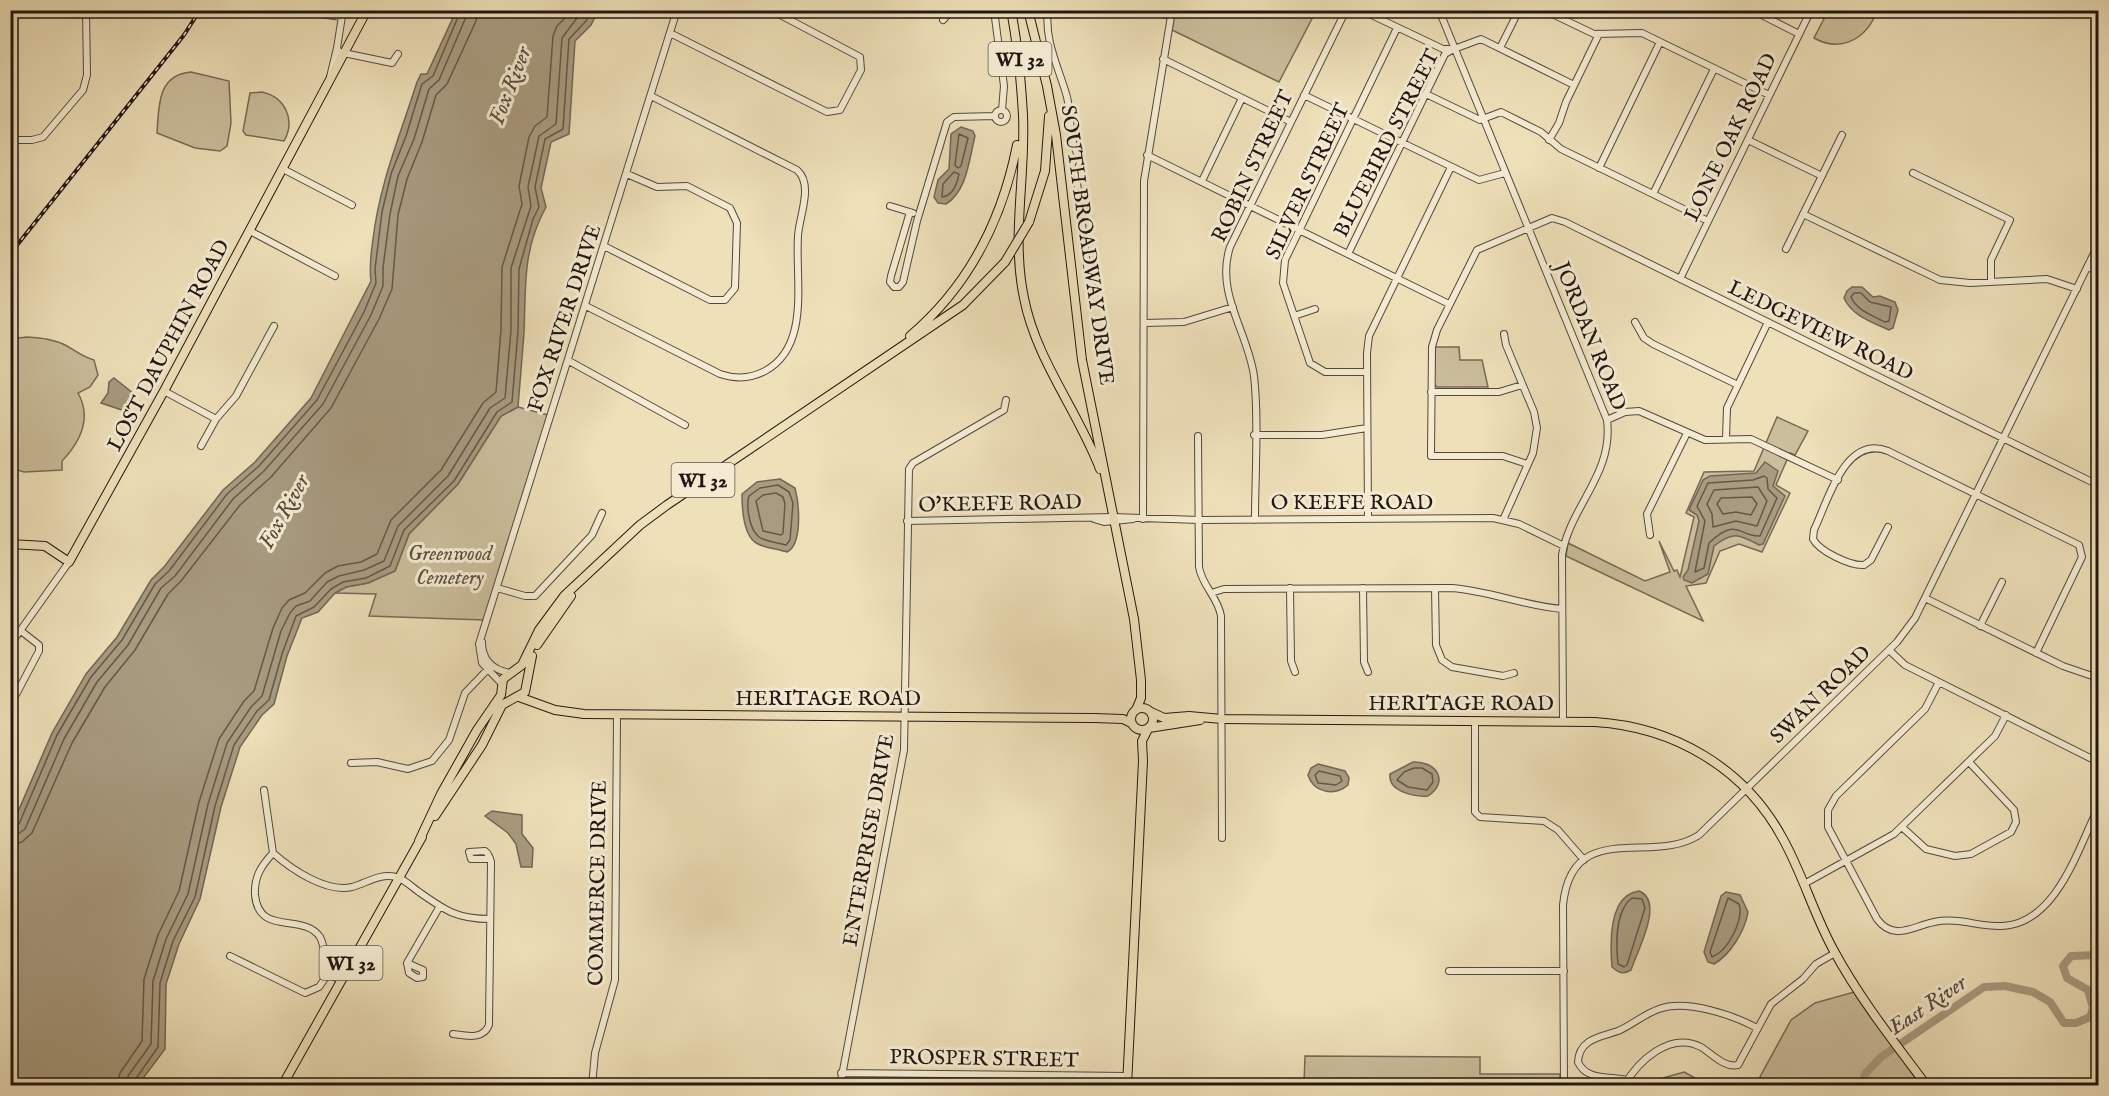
<svg xmlns="http://www.w3.org/2000/svg" width="2109" height="1096" font-family="'IM FELL English',serif">
  <style>
    .green { fill: #cbbe9c; stroke: #766a56; stroke-width: 1.5 }
    .water { fill: #a89b80; stroke: #726654; stroke-width: 1.5 }
    .lines { fill: none; stroke-linecap: round; stroke-linejoin: round }
    .shore { stroke: #645848; stroke-width: 1.5 }
    .river { stroke: #a89b80; stroke-width: 8 }
    .minor-casing { stroke: #54483b; stroke-width: 8 }
    .major-casing { stroke: #211611; stroke-width: 10 }
    .minor { stroke: #f4ebd2; stroke-width: 6 }
    .major { stroke: #eee0b9; stroke-width: 8 }
    .rail-casing { stroke: #211611; stroke-width: 4 }
    .rail { stroke: #f4ebd2; stroke-width: 1.5; stroke-dasharray: 4.5; stroke-linecap: butt }
    .major-bridge-casing { stroke: #211611; stroke-width: 10; stroke-linecap: butt }
    .major-bridge { stroke: #eee0b9; stroke-width: 8 }
    .labels { text-anchor: middle; stroke-width: 6; stroke-linejoin: round; paint-order: stroke }
    .shield { fill: #f4ebd2; stroke: #60564b; stroke-width: 1.5 }
    .shield-label { font-size: 20px; font-weight: bold; fill: #211611 }
    .street-label { font-size: 21px; fill: #211611; stroke: #f4ebd2 }
    .park-label { font-size: 21px; font-style: italic; fill: #5c5142; stroke: #f4ebd2 }
    .water-label { font-size: 22px; font-style: italic; fill: #574b3d; stroke: #f4ebd2 }
  </style>
  <rect width="100%" height="100%" fill="#eee0b9"/>
  <filter id="stains"><feTurbulence type="fractalNoise" baseFrequency=".00333" numOctaves="4"/><feColorMatrix values="0 0 0 0 .2 0 0 0 0 .09 0 0 0 0 .02 0 0 0 .5 -.17"/></filter>
  <radialGradient id="worn" r=".72"><stop offset=".6" stop-color="#630" stop-opacity="0"/><stop offset="1" stop-color="#630" stop-opacity=".3"/></radialGradient>
  <!-- green -->
  <path class="green" d="M 1175,11 L 1175,10 L 1316,11 L 1279,82 L 1172,30 Z
    M 1828,11 L 1862,11 L 1875,16 C 1863,41 1839,52 1814,38 Z
    M 191,72 L 229,81 L 231,123 L 227,146 L 220,151 L 195,148 L 157,133 C 159,106 157,75 191,72 Z
    M 262,92 C 285,97 296,120 284,141 L 246,135 L 243,131 L 250,93 Z
    M 27,337 C 41,338 54,339 67,346 C 77,352 83,357 94,360 L 98,375 L 90,387 L 78,393 C 92,418 80,442 62,461 L 62,470 L 24,472 L 11,468 L 11,339 Z
    M 1434,347 L 1459,347 L 1460,360 L 1482,360 L 1488,387 L 1437,387 L 1434,384 Z
    M 518,407 L 548,415 L 484,620 L 369,616 L 376,594 L 335,593 L 346,587 L 368,583 L 395,571 L 409,534 L 458,484 L 501,416 Z
    M 1777,417 L 1808,431 L 1795,455 L 1790,453 L 1776,485 L 1790,493 L 1762,552 L 1739,544 L 1720,551 L 1706,583 L 1686,586 L 1703,621 L 1566,556 L 1568,543 L 1645,581 L 1670,572 L 1659,541 L 1674,571 L 1677,570 L 1680,577 L 1694,517 L 1686,513 L 1704,472 L 1754,471 Z
    M 1854,992 L 1921,1085 L 1755,1086 L 1791,1020 L 1815,1003 Z
    M 1305,1056 L 1480,1057 L 1480,1074 L 1560,1074 L 1560,1079 L 1480,1078 L 1480,1086 L 1304,1085 Z
    M 1684,1072 L 1708,1085 L 1657,1085 L 1659,1079 Z"/>
  <!-- water -->
  <path class="water" d="M 456,11 L 598,11 L 591,25 L 575,41 L 569,134 L 551,142 L 541,188 L 546,207 C 522,251 526,286 524,333 C 522,358 520,382 518,407 L 501,416 L 458,484 L 409,534 L 395,571 L 368,583 L 346,587 L 335,593 L 318,612 L 302,618 L 287,656 L 274,704 L 262,715 L 240,747 L 221,807 L 200,899 L 179,944 L 166,984 L 165,1049 L 138,1085 L 11,1085 L 11,828 L 52,733 L 86,674 L 117,637 L 151,580 L 164,567 L 223,490 L 255,462 L 311,398 L 371,281 C 369,266 371,253 373,239 C 380,182 400,136 417,82 L 421,74 L 427,74 Z
    M 961,127 L 973,131 L 975,136 C 969,160 967,191 946,204 L 938,203 L 934,197 L 938,180 L 949,169 L 951,134 Z
    M 1852,287 L 1862,287 L 1873,297 L 1880,296 L 1895,302 L 1898,310 L 1893,328 L 1889,330 C 1872,322 1852,316 1844,298 L 1847,291 Z
    M 114,378 L 134,394 L 135,400 L 128,412 L 101,403 L 108,393 L 109,382 Z
    M 1765,462 L 1778,471 L 1773,486 L 1785,496 L 1763,544 L 1759,545 C 1739,534 1733,531 1714,546 L 1708,574 L 1692,583 L 1684,580 L 1683,577 L 1688,570 L 1699,521 L 1697,515 L 1689,510 L 1703,480 L 1710,476 L 1756,473 Z
    M 780,479 L 795,488 C 799,503 803,544 787,552 C 778,549 766,548 758,544 C 743,537 742,508 742,494 L 757,482 Z
    M 1413,762 C 1436,761 1450,781 1428,796 C 1415,797 1388,792 1390,774 Z
    M 1318,764 L 1345,771 L 1349,778 L 1348,785 C 1334,797 1313,792 1308,775 L 1311,768 Z
    M 492,811 L 522,815 L 522,834 L 533,848 L 532,867 L 521,867 L 516,844 L 508,833 L 485,816 Z
    M 1639,891 C 1665,901 1637,951 1631,970 C 1623,975 1619,973 1612,967 C 1610,943 1608,895 1639,891 Z
    M 1726,892 L 1740,895 L 1748,912 C 1745,931 1730,955 1714,964 L 1708,962 L 1704,952 L 1721,896 Z"/>
  <g class="lines">
    <!-- shore -->
    <path class="shore" d="M 959,134 L 968,138 L 961,166 L 958,168 L 955,165 Z
      M 954,172 L 959,174 C 957,184 953,196 942,197 L 943,184 Z
      M 1854,293 L 1861,293 L 1870,302 L 1891,307 L 1889,321 L 1885,322 C 1873,316 1856,310 1851,297 Z
      M 1764,476 L 1767,478 L 1768,489 L 1777,498 L 1760,536 C 1739,537 1737,516 1709,543 L 1704,568 L 1695,572 L 1705,521 L 1697,506 L 1708,483 L 1753,480 Z
      M 778,485 L 789,492 L 793,503 L 790,540 L 786,545 C 779,543 764,541 759,537 C 749,529 746,506 749,496 L 760,488 Z
      M 1758,487 L 1767,501 L 1757,526 L 1736,521 L 1713,527 L 1712,514 L 1707,504 L 1714,490 Z
      M 776,493 L 783,497 L 785,504 L 783,533 L 781,535 L 763,531 L 756,501 L 763,495 Z
      M 1752,497 L 1757,504 L 1751,515 L 1736,512 L 1723,514 L 1717,504 L 1721,498 Z
      M 1414,768 L 1422,768 L 1432,774 L 1433,782 L 1427,790 L 1408,787 L 1397,780 L 1404,772 Z
      M 1319,771 L 1340,776 L 1342,781 L 1336,785 L 1318,783 L 1315,775 Z
      M 10,828 L 19,824 L 57,735 L 91,677 L 122,640 L 155,584 L 169,571 L 227,494 L 259,466 L 317,400 L 364,312 L 376,283 L 375,269 L 382,212 L 391,174 L 406,136 L 422,84 L 433,76 L 461,10
      M 10,836 L 18,834 L 25,829 L 64,739 L 97,682 L 128,645 L 161,588 L 175,576 L 233,499 L 264,471 L 323,404 L 371,315 L 383,286 L 383,268 L 390,214 L 398,176 L 414,139 L 429,89 L 439,80 L 469,10
      M 10,845 L 22,842 L 32,833 L 72,743 L 105,687 L 135,650 L 168,594 L 181,581 L 240,505 L 271,477 L 331,408 L 379,319 L 392,289 L 398,215 L 407,179 L 422,142 L 436,95 L 447,84 L 476,21 L 478,10
      M 1632,898 L 1642,899 L 1645,908 L 1627,965 L 1624,967 L 1618,964 C 1616,945 1615,911 1632,898 Z
      M 1728,898 L 1739,904 C 1744,920 1728,951 1712,957 L 1710,952 Z
      M 117,1086 L 120,1073 L 142,1041 L 144,979 L 158,935 L 179,891 L 199,802 L 219,739 L 244,701 L 254,691 L 273,628 L 282,608 L 289,600 L 305,593 L 325,573 L 338,566 L 361,562 L 377,554 L 391,520 L 441,470 L 483,403 L 496,392 L 501,330 L 502,267 L 522,204 L 519,186 L 529,137 L 535,126 L 547,117 L 553,36 L 557,26 L 573,10
      M 126,1086 L 128,1076 L 151,1044 L 153,981 L 166,939 L 188,894 L 208,804 L 227,743 L 251,707 L 262,696 L 281,631 L 290,613 L 296,606 L 310,601 L 327,582 L 339,576 L 364,570 L 384,561 L 398,526 L 448,476 L 490,408 L 505,398 L 511,330 L 511,268 L 531,206 L 528,187 L 539,136 L 556,124 L 562,38 L 583,10
      M 134,1086 L 135,1080 L 158,1047 L 160,983 L 173,941 L 195,897 L 215,806 L 234,745 L 257,711 L 269,700 L 282,654 L 296,616 L 314,607 L 331,589 L 343,582 L 366,578 L 390,566 L 404,530 L 454,481 L 497,412 L 512,402 L 518,331 L 519,269 L 533,219 L 539,207 L 535,187 L 545,139 L 563,129 L 569,39 L 586,21 L 592,10"/>
    <!-- river -->
    <path class="river" d="M 1861,1086 L 1865,1074 L 1881,1057 L 1984,987 L 2005,986 L 2033,992 L 2050,1002 L 2064,1023 L 2076,1023 L 2090,1017 L 2093,1008 L 2088,990 L 2067,978 L 2063,966 L 2071,956 L 2098,955"/>
    <!-- minor casing -->
    <g class="minor-casing">
      <path id="minor" d="M 288,10 L 342,17
        M 343,10 L 337,48 L 339,52 L 392,63 L 398,54
        M 994,10 L 1004,86 L 1002,110
        M 1048,10 C 1044,41 1059,68 1067,97 C 1072,118 1068,142 1081,160 L 1076,174 L 1089,282 L 1093,287
        M 1144,10 L 1171,16
        M 1361,10 L 1443,49 L 1454,49 L 1481,39 L 1574,85
        M 1439,10 L 1607,420 C 1614,474 1570,506 1562,555 L 1563,722
        M 1544,10 L 1594,34 L 1642,33 L 1769,95
        M 1752,10 L 1799,34
        M 2095,10 L 2098,12
        M 943,20 L 952,10
        M 670,33 L 827,112 L 840,110 L 861,70 L 860,57 L 771,10
        M 1500,48 L 1519,10
        M 1163,59 L 1291,122
        M 330,77 L 337,48
        M 1426,94 L 1480,120 L 1501,112 L 1541,132 L 1561,149 L 1708,221
        M 1304,95 L 1479,180 L 1505,173
        M995 116a6 6 0 1 1 12 0a6 6 0 1 1-12 0Z
        M 10,140 L 32,140 L 43,137 L 83,90 L 87,75 L 86,10
        M 1549,140 L 1559,123 L 1566,102 L 1599,34
        M 1748,140 L 1822,176
        M 1147,155 L 1449,304
        M 1599,168 L 1660,42
        M 283,169 L 352,205
        M 1913,173 L 2010,220 L 1991,260 L 1991,282
        M 1202,181 L 1242,98
        M 1653,194 L 1714,69
        M 890,206 L 913,213
        M 910,212 L 891,276 L 890,282 L 894,287 L 899,287 L 903,282 L 917,221 L 947,122 L 954,117 L 995,116
        M 1803,214 L 1940,280 L 1970,283 L 2047,279 L 2077,289
        M 250,231 L 335,276
        M 604,246 L 710,300 L 725,300 L 735,288 L 737,223 L 730,208 L 687,186 L 657,187 L 627,174
        M 1786,249 L 1842,135
        M 1348,254 L 1445,54 L 1454,49
        M 2088,267 L 2098,272
        M 1680,279 L 1811,10
        M 586,306 L 720,374 C 735,379 750,379 765,371 C 811,346 795,280 798,236 C 799,216 814,185 797,170 L 651,96
        M 1294,316 L 1315,309
        M 1635,322 L 1644,338 L 1653,344 L 1738,385
        M 1144,323 L 1184,322 L 1233,307
        M 569,361 L 685,425
        M 1367,372 L 1325,372 L 1310,363 L 1283,283 L 1285,260 L 1397,28
        M 164,391 L 216,419 L 236,396 L 274,326
        M 1431,392 L 1499,392 L 1522,385
        M 1607,420 L 1625,412 L 1639,411 L 1705,440 L 1751,439 L 1838,480
        M 1254,435 L 1322,435 L 1367,428
        M 1198,436 L 1199,567 C 1202,586 1218,597 1221,616 L 1222,838
        M 1726,439 L 1727,408 L 1768,322
        M 201,446 L 216,419
        M 1527,464 L 1503,456 L 1431,456 L 1432,347 L 1437,330 L 1477,250 L 1552,218 L 1565,222 L 2098,485
        M 1094,519 L 1104,522 L 1133,519
        M 1143,519 L 1144,181 L 1172,10
        M 1368,519 L 1367,353 L 1369,336 L 1451,167
        M 1255,520 C 1255,476 1259,419 1254,376 C 1248,332 1215,293 1230,247 L 1346,10
        M 1503,520 L 1533,453 L 1537,428 L 1534,412 L 1506,345 L 1504,334
        M 907,521 L 1113,517 L 1199,520 L 1493,518 L 1519,524 L 1564,546
        M 1888,527 L 1871,560 L 1864,565 C 1850,566 1819,551 1813,539 L 1814,530 C 1828,501 1845,434 1888,451 L 2079,545 L 2082,557 L 2036,653
        M 1650,535 L 1647,514 L 1687,433
        M 497,588 L 525,596 L 535,596 L 592,535 L 602,513
        M 1290,588 L 1291,661 L 1295,672
        M 1363,588 L 1364,662 L 1368,672
        M 1435,588 L 1436,645 L 1442,660 L 1452,667 L 1503,676 L 1514,673
        M 1211,593 L 1224,589 L 1452,588 C 1490,591 1525,606 1562,609
        M 1925,598 L 2063,666 L 2098,678
        M 1980,626 L 2002,582
        M 482,642 C 482,660 493,670 510,673
        M 10,645 L 69,562
        M 1889,650 L 1905,665 L 2098,762
        M 1939,682 L 1925,709 L 1836,796 L 1828,810 L 1828,827 L 1877,919 C 1894,942 1913,926 1934,922 C 1958,917 1979,927 2002,926 C 2056,924 2078,849 2098,808
        M 502,684 L 482,663 L 479,644 L 677,10
        M 10,706 L 39,651 L 39,645 L 21,631
        M 1475,721 L 1475,812 L 1480,817 L 1544,821 L 1558,830 L 1584,860
        M 351,763 L 377,762 L 408,769 L 432,761 L 449,740 L 465,693 L 488,669
        M 264,790 L 273,853 C 291,869 326,893 352,887 C 367,883 379,873 396,877 C 404,879 412,887 419,892 C 446,911 457,919 490,919
        M 1902,827 L 1926,849 L 1955,856 L 1971,854 L 2011,832 L 2016,822 L 2014,810 L 1969,762
        M 273,853 C 261,866 254,877 255,895 C 259,937 303,912 320,937 C 325,946 326,964 328,974 L 341,980
        M 1804,884 L 1894,834 L 1995,736 L 2006,715
        M 230,956 L 305,993 L 319,987 L 328,974
        M 407,963 L 423,970 L 423,977 L 417,978 L 409,973 L 407,963 L 440,906
        M 1449,971 L 1564,971
        M 453,1034 C 467,1036 483,1040 489,1025 L 491,862 C 490,858 489,854 485,851 L 469,852 L 471,859 L 490,859
        M 841,1073 L 1127,1076
        M 1627,1080 C 1611,1076 1586,1081 1578,1062 C 1579,1039 1600,1037 1618,1031 C 1632,1025 1644,1014 1659,1009 C 1686,999 1733,1015 1757,1028
        M 592,1086 L 595,1053 L 615,980 L 617,715
        M 840,1086 L 904,750 L 909,469 L 913,463 L 1004,410 L 1006,400
        M 1564,1086 L 1563,905 C 1572,817 1652,866 1699,835 L 1897,642 L 1915,618 L 2098,245
        M 1624,1086 C 1638,1061 1670,1031 1701,1047 C 1712,1054 1724,1068 1738,1065 L 1771,1004 L 1803,979 L 1816,964 L 1835,953"/>
    </g>
    <!-- major casing -->
    <g class="major-casing">
      <path id="major" d="M 1011,10 C 1018,46 1021,80 1023,115 C 1026,176 1011,237 1024,298 C 1036,360 1078,411 1100,469
        M 1028,10 L 1047,86 L 1056,135 L 1082,360 L 1134,619 L 1141,680 L 1141,698 L 1136,710
        M 1029,222 L 1045,171 L 1049,116
        M 910,336 C 969,286 1002,221 1017,145
        M 10,544 L 45,546 L 69,562 L 164,391 L 367,10
        M 537,645 L 571,596
        M 519,697 L 555,710 L 584,714 L 1094,718 L 1123,719 L 1131,723
        M1131 719a11 11 0 1 1 22 0a11 11 0 1 1-22 0Z
        M 1151,712 L 1164,718 L 1189,716 L 1222,719 L 1595,722 C 1674,727 1745,768 1783,839 C 1803,875 1814,915 1834,951 C 1860,999 1894,1042 1927,1086
        M 1149,728 L 1200,720
        M 435,816 L 482,745 L 502,705 L 525,692 L 532,656
        M 419,841 L 441,794 L 477,730 L 501,695 L 503,679 L 522,665 L 539,630 L 564,596 L 640,525 L 667,505 L 963,305 L 1005,262
        M 282,1086 L 422,837
        M 1127,1086 L 1143,761 L 1142,741 L 1148,729"/>
    </g>
    <!-- minor -->
    <use href="#minor" class="minor"/>
    <!-- major -->
    <use href="#major" class="major"/>
    <!-- rail casing -->
    <g class="rail-casing">
      <path id="rail" d="M 10,254 L 184,35 L 200,10"/>
    </g>
    <!-- rail -->
    <use href="#rail" class="rail"/>
    <!-- major-bridge casing -->
    <g class="major-bridge-casing">
      <path id="major-bridge" d="M 1005,262 L 1029,222"/>
    </g>
    <!-- major-bridge -->
    <use href="#major-bridge" class="major-bridge"/>
  </g>
  <g class="labels">
    <!-- shield labels -->
    <g class="shield">
      <rect x="988.5" y="42" width="63" height="34" rx="4.5"/>
      <rect x="671.5" y="463" width="63" height="34" rx="4.5"/>
      <rect x="319.5" y="946" width="63" height="34" rx="4.5"/>
    </g>
    <g class="shield-label">
      <text x="1020" y="66">WI 32</text>
      <text x="703" y="487">WI 32</text>
      <text x="351" y="970">WI 32</text>
    </g>
    <!-- street labels -->
    <g class="street-label">
      <text transform="translate(1730 137) rotate(-64)" y="7">LONE OAK ROAD</text>
      <text transform="translate(1386 143) rotate(-63)" y="7">BLUEBIRD STREET</text>
      <text transform="translate(1252 166) rotate(-65)" y="7">ROBIN STREET</text>
      <text transform="translate(1307 181) rotate(-65)" y="7">SILVER STREET</text>
      <text transform="translate(1088 245) rotate(82)" y="7">SOUTH BROADWAY DRIVE</text>
      <text transform="translate(564 318) rotate(-72)" y="7">FOX RIVER DRIVE</text>
      <text transform="translate(1821 330) rotate(26)" y="7">LEDGEVIEW ROAD</text>
      <text transform="translate(1591 336) rotate(68)" y="7">JORDAN ROAD</text>
      <text transform="translate(168 345) rotate(-62)" y="7">LOST DAUPHIN ROAD</text>
      <text x="1352" y="509">O KEEFE ROAD</text>
      <text transform="translate(1000 503) rotate(-1)" y="7">O'KEEFE ROAD</text>
      <text transform="translate(1820 694) rotate(-44)" y="7">SWAN ROAD</text>
      <text x="828" y="705">HERITAGE ROAD</text>
      <text x="1461" y="710">HERITAGE ROAD</text>
      <text transform="translate(868 840) rotate(-80)" y="7">ENTERPRISE DRIVE</text>
      <text transform="translate(597 883) rotate(-89)" y="7">COMMERCE DRIVE</text>
      <text transform="translate(984 1058) rotate(1)" y="7">PROSPER STREET</text>
    </g>
    <!-- park labels -->
    <g class="park-label">
      <text x="450" y="560">Greenwood<tspan x="450" dy="24">Cemetery</tspan></text>
    </g>
    <!-- water labels -->
    <g class="water-label">
      <text transform="translate(509 85) rotate(-69)" y="8">Fox River</text>
      <text transform="translate(283 511) rotate(-61)" y="8">Fox River</text>
      <text transform="translate(1927 1004) rotate(-34)" y="8">East River</text>
    </g>
  </g>
  <!-- margin -->
  <rect width="2109" height="1096" fill="none" stroke="#eee0b9" stroke-width="36"/>
  <rect x="12" y="12" width="2085" height="1072" fill="none" stroke="#211611" stroke-width="3"/>
  <rect x="18" y="18" width="2073" height="1060" fill="none" stroke="#211611" stroke-width="1.5"/>
  <rect width="100%" height="100%" filter="url(#stains)"/>
  <rect width="100%" height="100%" fill="url(#worn)"/>
</svg>
